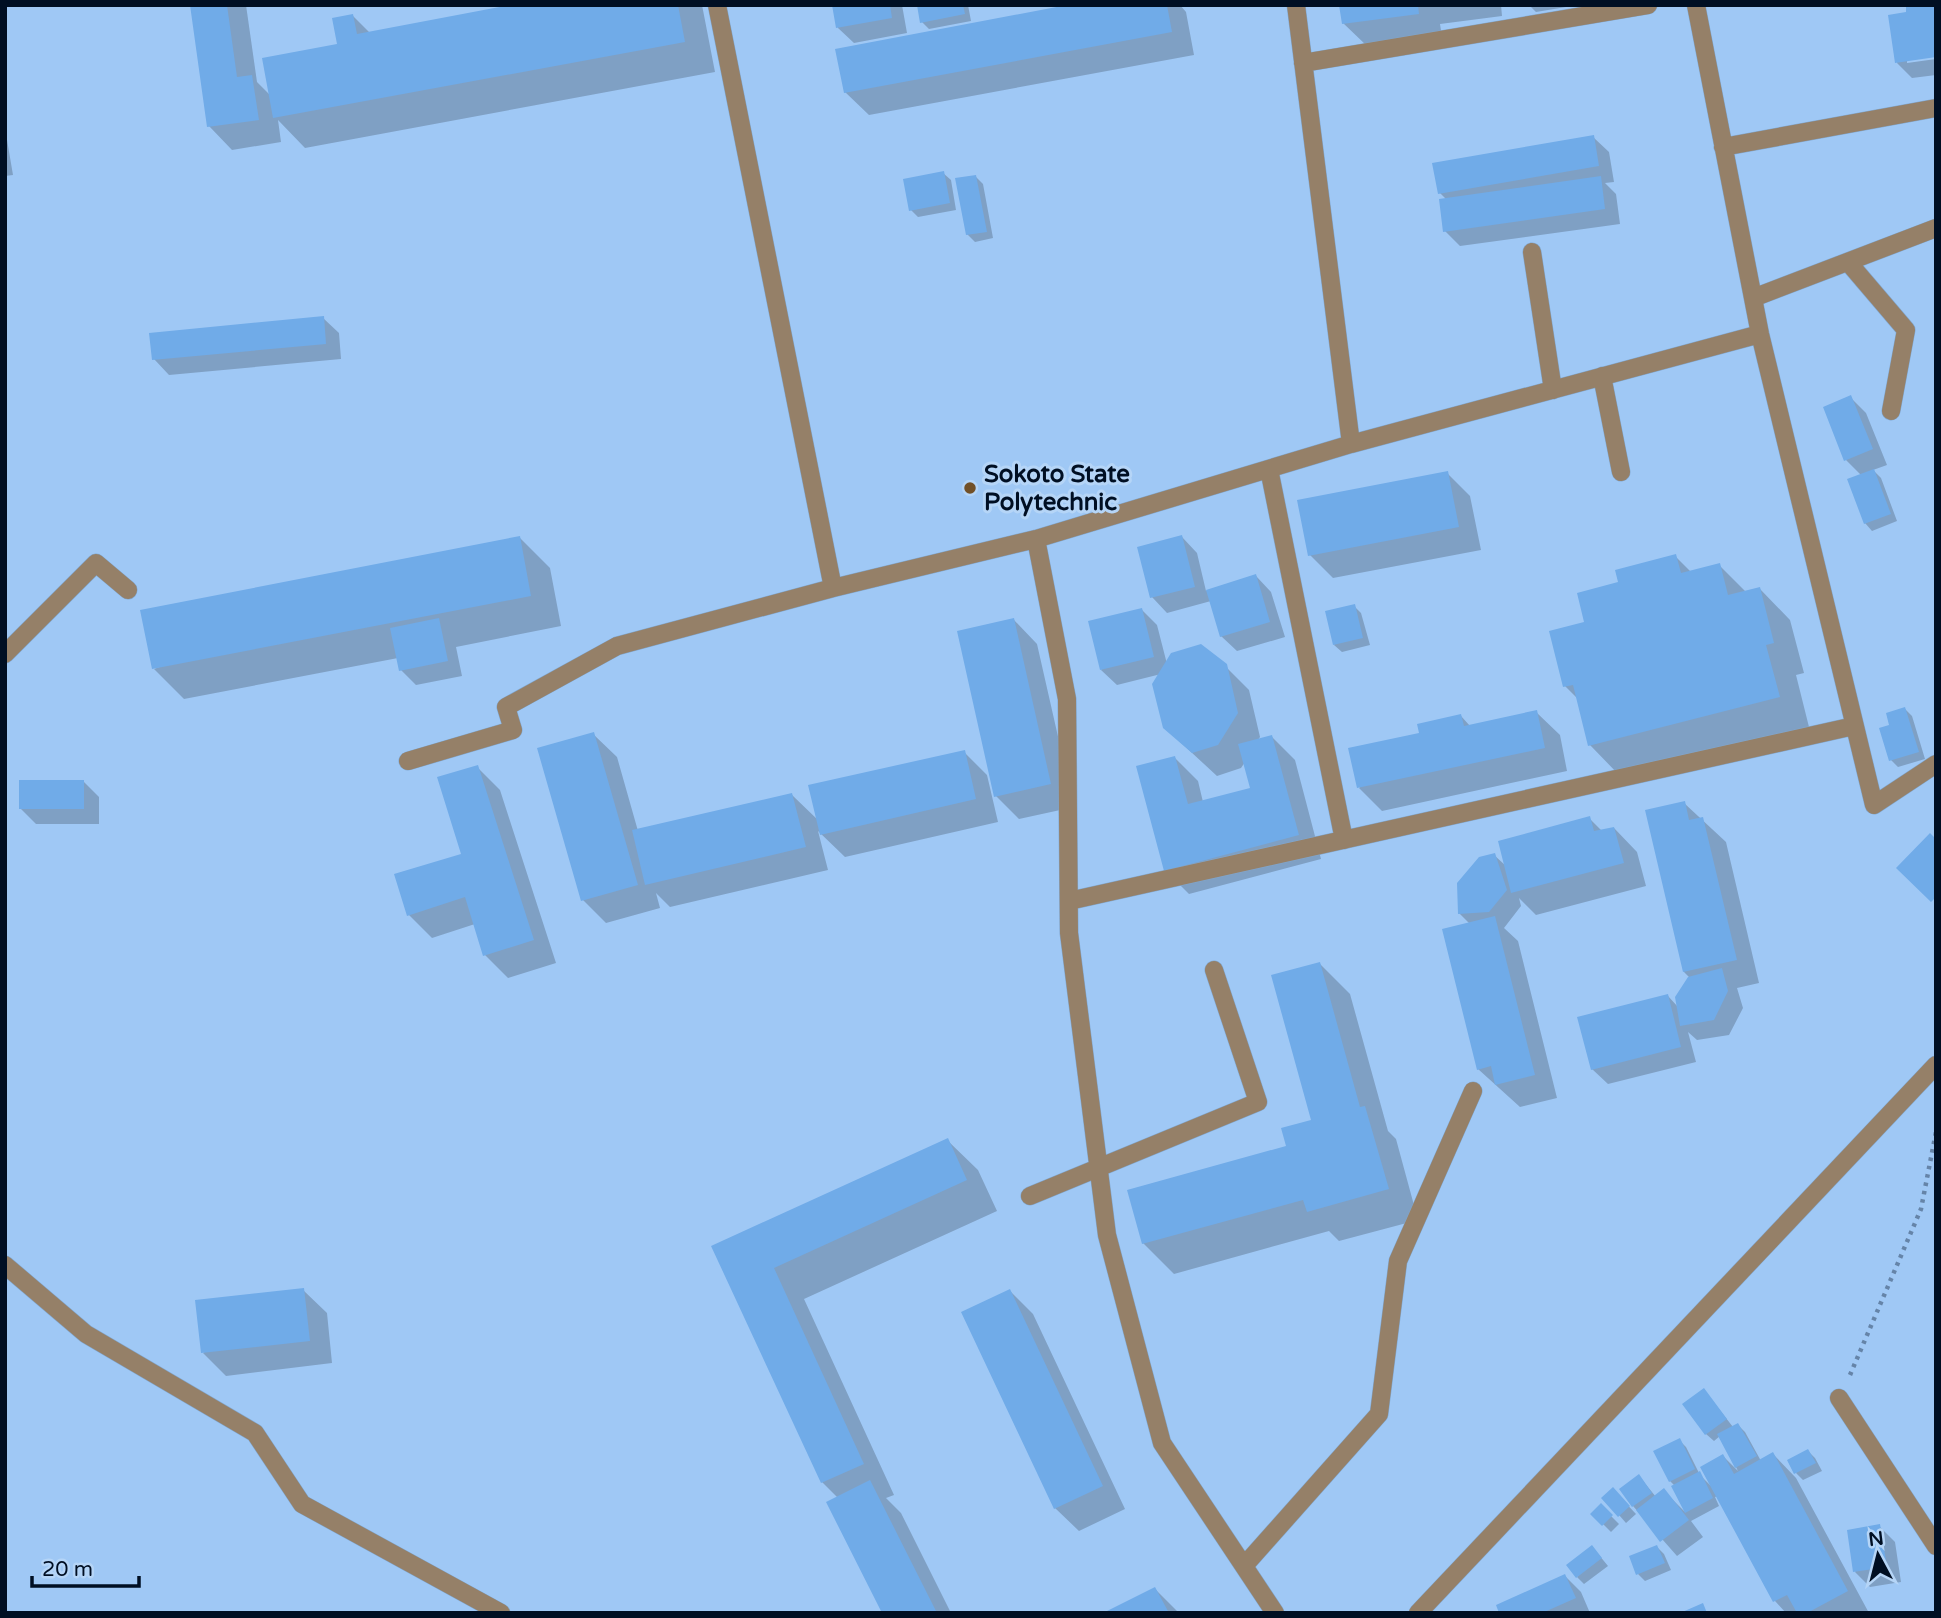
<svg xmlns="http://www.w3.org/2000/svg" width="1941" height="1618" font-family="'Varela Round',sans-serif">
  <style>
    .shadow { fill: #0003 }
    .building { fill: #70abe8 }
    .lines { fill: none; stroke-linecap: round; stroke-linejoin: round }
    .minor-casing { stroke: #82a7cf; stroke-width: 19 }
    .tertiary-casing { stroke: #82a7cf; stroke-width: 19 }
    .path { stroke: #6584a8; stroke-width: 4.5; stroke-dasharray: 3.5 5; stroke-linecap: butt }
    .minor { stroke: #958068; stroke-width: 18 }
    .tertiary { stroke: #958068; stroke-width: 18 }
    .poi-dot { fill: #715027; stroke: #b5d5f7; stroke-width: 2.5 }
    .labels { text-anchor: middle; stroke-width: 6; stroke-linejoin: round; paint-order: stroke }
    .poi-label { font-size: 24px; font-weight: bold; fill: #000f23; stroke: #b5d5f7; text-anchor: start }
  </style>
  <rect width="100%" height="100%" fill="#9fc8f5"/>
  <!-- shadow -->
  <path class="shadow" d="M 191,5 L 246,5 L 257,82 L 271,96 L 339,45 L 353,16 L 370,33 L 520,5 L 702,5 L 715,72 L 305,148 L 278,120 L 281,142 L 232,150 L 209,126 Z
    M 834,5 L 902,5 L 907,33 L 854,43 L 838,28 Z
    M 924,5 L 968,5 L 971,21 L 929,29 L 922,22 Z
    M 1076,5 L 1180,5 L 1186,12 L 1194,55 L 869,115 L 845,92 Z
    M 1341,5 L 1501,5 L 1502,16 L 1440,24 L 1442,37 L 1367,46 L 1343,23 Z
    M 1529,5 L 1578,5 L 1536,12 Z
    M 1908,13 L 1907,63 L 1936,59 L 1936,75 L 1912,78 L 1897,63 Z
    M 5,128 L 13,175 L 5,176 Z
    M 1593,137 L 1609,152 L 1614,182 L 1605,183 L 1616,194 L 1620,224 L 1460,246 L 1445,231 L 1446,199 L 1440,193 Z
    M 943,173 L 951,180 L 956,210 L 918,217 L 911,210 Z
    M 975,176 L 983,184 L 993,238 L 975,242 L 967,234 Z
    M 323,318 L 339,333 L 341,359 L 169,375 L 154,359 Z
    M 1850,397 L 1866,413 L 1887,465 L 1873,470 L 1881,478 L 1897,521 L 1872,531 L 1865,523 L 1861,475 L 1846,460 Z
    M 1447,473 L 1470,496 L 1481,550 L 1333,578 L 1310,555 Z
    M 519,537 L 550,568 L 561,626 L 456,647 L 462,676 L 416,685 L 401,670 L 398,658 L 184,699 L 154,669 Z
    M 1182,537 L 1197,553 L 1206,591 L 1256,576 L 1271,592 L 1285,637 L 1237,651 L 1221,636 L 1211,601 L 1167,613 L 1152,597 Z
    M 1675,556 L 1691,572 L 1719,565 L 1746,592 L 1760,589 L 1790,620 L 1804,673 L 1796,675 L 1809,727 L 1620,776 L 1590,745 L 1578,699 L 1565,686 L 1586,623 L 1621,584 Z
    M 1354,606 L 1361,613 L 1370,645 L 1342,652 L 1334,645 Z
    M 1141,609 L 1157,625 L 1167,664 L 1225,666 L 1249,690 L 1260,737 L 1258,740 L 1271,736 L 1295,760 L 1321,859 L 1189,894 L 1165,870 L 1175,758 L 1198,781 L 1203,802 L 1252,789 L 1245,762 L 1241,768 L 1217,776 L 1164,727 L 1161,674 L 1117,685 L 1101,670 Z
    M 1014,620 L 1037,644 L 1074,807 L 1019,819 L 996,796 Z
    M 1905,709 L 1912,716 L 1925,759 L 1898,767 L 1891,760 L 1892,726 Z
    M 1536,712 L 1560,735 L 1567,771 L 1382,811 L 1359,788 L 1421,734 L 1461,716 L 1470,726 Z
    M 593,734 L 617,757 L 638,831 L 792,795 L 819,821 L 964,752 L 987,775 L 998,822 L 845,857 L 818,831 L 828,870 L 670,907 L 656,893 L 660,908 L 606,923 L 583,900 Z
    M 477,767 L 500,790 L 556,963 L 508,978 L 485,955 L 475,924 L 432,938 L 409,915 L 463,855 Z
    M 83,781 L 99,797 L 99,824 L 36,824 L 20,808 Z
    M 1684,803 L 1726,842 L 1759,983 L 1737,988 L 1743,1008 L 1729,1035 L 1697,1040 L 1688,1032 L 1696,1062 L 1608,1084 L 1592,1069 L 1668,996 L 1678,1007 L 1690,978 L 1684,972 Z
    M 1589,818 L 1602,831 L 1614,828 L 1637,852 L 1646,886 L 1536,915 L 1519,898 L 1521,906 L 1504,928 L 1518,941 L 1557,1098 L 1520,1107 L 1478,1069 L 1470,924 L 1459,913 L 1494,855 L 1506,866 Z
    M 1320,964 L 1350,994 L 1388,1131 L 1396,1139 L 1418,1220 L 1339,1241 L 1329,1231 L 1174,1274 L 1143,1243 L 1288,1148 L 1313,1121 Z
    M 947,1140 L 978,1170 L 997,1211 L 804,1299 L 894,1495 L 886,1498 L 901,1513 L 951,1613 L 884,1613 L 838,1498 L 822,1482 L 713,1247 Z
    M 303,1290 L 327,1313 L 332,1363 L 226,1376 L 203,1353 Z
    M 1010,1291 L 1033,1314 L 1125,1509 L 1079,1531 L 1055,1508 Z
    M 1704,1390 L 1733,1427 L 1738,1425 L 1745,1432 L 1761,1461 L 1773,1454 L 1796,1478 L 1869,1613 L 1786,1613 L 1775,1601 L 1718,1496 L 1715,1497 L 1719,1506 L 1691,1521 L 1703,1537 L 1677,1556 L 1633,1506 L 1639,1476 L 1656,1497 L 1664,1491 L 1685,1512 L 1675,1486 L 1670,1481 L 1679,1440 L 1686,1447 L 1700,1475 L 1711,1486 L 1723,1456 L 1738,1471 L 1720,1436 L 1714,1441 L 1706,1434 Z
    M 1808,1451 L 1815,1458 L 1822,1471 L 1803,1480 L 1796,1473 Z
    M 1620,1497 L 1636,1514 L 1626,1523 L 1619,1515 Z
    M 1601,1506 L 1619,1524 L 1611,1532 L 1593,1514 Z
    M 1879,1526 L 1895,1542 L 1901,1582 L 1870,1587 L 1855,1572 Z
    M 1657,1547 L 1664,1554 L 1671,1570 L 1645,1581 L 1638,1574 Z
    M 1599,1555 L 1608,1566 L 1584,1584 L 1577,1577 Z
    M 1565,1576 L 1581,1592 L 1590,1613 L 1501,1613 Z
    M 1155,1589 L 1179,1613 L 1107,1613 Z"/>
  <!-- building -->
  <path class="building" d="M 190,5 L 227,5 L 237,77 L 252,75 L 259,120 L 207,127 Z
    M 510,5 L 678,5 L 685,42 L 273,118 L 262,58 L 337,44 L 332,18 L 353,14 L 357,34 Z
    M 832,5 L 890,5 L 892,18 L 836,28 Z
    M 917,5 L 963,5 L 965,14 L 920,23 Z
    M 1067,5 L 1167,5 L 1172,32 L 844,93 L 835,49 Z
    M 1339,5 L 1418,5 L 1419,14 L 1342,24 Z
    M 1906,5 L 1936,5 L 1936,57 L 1895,63 L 1888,15 L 1906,12 Z
    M 1594,135 L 1599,166 L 1438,194 L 1432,163 Z
    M 944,171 L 950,203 L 909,211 L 903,179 Z
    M 976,175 L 987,232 L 966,235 L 955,178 Z
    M 1601,176 L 1605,209 L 1443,232 L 1439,199 Z
    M 324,316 L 326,344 L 152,360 L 149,333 Z
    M 1851,395 L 1873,449 L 1844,461 L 1823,407 Z
    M 1874,469 L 1891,514 L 1864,524 L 1847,479 Z
    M 1448,471 L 1459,527 L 1308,556 L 1297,500 Z
    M 1182,535 L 1195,587 L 1150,598 L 1137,547 Z
    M 520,536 L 531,596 L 152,669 L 140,610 Z
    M 1676,554 L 1681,573 L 1720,563 L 1728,595 L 1760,587 L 1774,643 L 1766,645 L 1780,697 L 1588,746 L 1573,685 L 1563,687 L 1549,631 L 1584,622 L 1577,593 L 1618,582 L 1615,570 Z
    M 1256,574 L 1270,622 L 1220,637 L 1206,590 Z
    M 1355,604 L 1363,638 L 1333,645 L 1325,611 Z
    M 1142,608 L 1154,657 L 1100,670 L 1088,621 Z
    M 439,618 L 448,661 L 399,671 L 390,628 Z
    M 1014,618 L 1051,784 L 994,797 L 957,631 Z
    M 1201,644 L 1227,664 L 1238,713 L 1218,745 L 1192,753 L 1163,728 L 1152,684 L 1171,653 Z
    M 1905,707 L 1919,752 L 1889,761 L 1879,728 L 1889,725 L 1886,713 Z
    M 1537,710 L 1545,748 L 1357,788 L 1348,748 L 1419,733 L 1417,724 L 1461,714 L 1464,726 Z
    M 594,732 L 638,885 L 581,901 L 537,748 Z
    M 1272,735 L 1299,835 L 1164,871 L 1136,766 L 1175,756 L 1188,804 L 1250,788 L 1238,744 Z
    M 965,750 L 976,799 L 820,835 L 808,785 Z
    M 478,765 L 534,940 L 483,956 L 465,897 L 407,916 L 394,874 L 461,854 L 437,777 Z
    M 19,780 L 84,780 L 84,809 L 19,809 Z
    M 792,793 L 806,847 L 645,885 L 632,830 Z
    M 1685,801 L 1689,820 L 1703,817 L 1737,960 L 1683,972 L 1645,810 Z
    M 1590,816 L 1594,831 L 1614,827 L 1624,863 L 1511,893 L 1498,841 Z
    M 1930,833 L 1936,839 L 1936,897 L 1931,902 L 1896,868 Z
    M 1495,853 L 1507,890 L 1489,912 L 1458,914 L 1457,883 L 1479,857 Z
    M 1495,916 L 1535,1075 L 1495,1085 L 1491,1066 L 1477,1070 L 1442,929 Z
    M 1320,962 L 1360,1107 L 1365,1106 L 1389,1189 L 1307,1212 L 1303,1200 L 1142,1244 L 1127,1190 L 1286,1146 L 1281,1128 L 1311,1120 L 1271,975 Z
    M 1722,968 L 1728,991 L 1714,1020 L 1680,1026 L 1675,997 L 1688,977 Z
    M 1668,994 L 1681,1047 L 1591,1070 L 1577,1017 Z
    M 948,1138 L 967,1180 L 774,1268 L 864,1464 L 821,1483 L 711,1246 Z
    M 304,1288 L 310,1341 L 201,1353 L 195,1300 Z
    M 1010,1289 L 1103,1486 L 1054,1509 L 961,1312 Z
    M 1704,1388 L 1727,1419 L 1705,1435 L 1682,1404 Z
    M 1738,1423 L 1757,1456 L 1735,1468 L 1717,1434 Z
    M 1680,1438 L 1695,1469 L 1669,1482 L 1653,1451 Z
    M 1808,1449 L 1816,1463 L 1794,1474 L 1787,1460 Z
    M 1773,1452 L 1848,1591 L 1807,1613 L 1797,1613 L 1787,1595 L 1773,1602 L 1700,1467 L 1723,1454 L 1734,1474 Z
    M 1700,1471 L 1713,1498 L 1685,1513 L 1671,1486 Z
    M 1639,1474 L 1652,1493 L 1632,1507 L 1619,1489 Z
    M 870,1480 L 937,1613 L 882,1613 L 826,1502 Z
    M 1613,1487 L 1630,1506 L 1618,1517 L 1601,1498 Z
    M 1664,1488 L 1689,1520 L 1660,1542 L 1636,1510 Z
    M 1601,1503 L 1613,1515 L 1602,1526 L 1590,1514 Z
    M 1880,1524 L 1887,1567 L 1853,1572 L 1847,1530 Z
    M 1592,1545 L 1602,1558 L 1576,1578 L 1566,1565 Z
    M 1657,1545 L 1665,1563 L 1636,1575 L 1629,1556 Z
    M 1565,1574 L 1576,1598 L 1542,1613 L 1499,1613 L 1496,1605 Z
    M 1155,1587 L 1169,1613 L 1103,1613 Z
    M 1703,1603 L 1707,1613 L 1680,1613 Z"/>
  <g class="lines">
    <!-- minor casing -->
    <g class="minor-casing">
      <path id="minor" d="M 717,5 L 833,588
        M 1296,5 L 1351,444
        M 1696,5 L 1760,334 L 1874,805 L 1936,764
        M 1303,63 L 1648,5
        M 1723,147 L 1936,108
        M 1532,252 L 1553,390
        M 1848,262 L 1906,330 L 1891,411
        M 1753,298 L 1936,228
        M 1602,376 L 1621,472
        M 1269,469 L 1344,840
        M 1036,539 L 1067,699 L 1069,933 L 1107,1235 L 1162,1443 L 1275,1613
        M 5,654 L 96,563 L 128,590
        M 408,761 L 513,730 L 506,707 L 617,646 L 833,588 L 1036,539 L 1351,444 L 1760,334
        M 1069,901 L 1854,726
        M 1030,1196 L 1258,1102 L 1214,970
        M 5,1265 L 86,1334 L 255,1433 L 302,1504 L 501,1613
        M 1839,1398 L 1936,1546
        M 1244,1566 L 1379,1414 L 1398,1261 L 1473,1091"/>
    </g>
    <!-- tertiary casing -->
    <g class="tertiary-casing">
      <path id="tertiary" d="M 1418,1613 L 1936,1065"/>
    </g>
    <!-- path -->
    <path class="path" d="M 1850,1375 L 1921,1209 L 1936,1132"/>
    <!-- minor -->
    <use href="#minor" class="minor"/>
    <!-- tertiary -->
    <use href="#tertiary" class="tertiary"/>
  </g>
  <!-- markers -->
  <circle class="poi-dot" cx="970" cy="488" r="7"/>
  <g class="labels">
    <!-- poi labels -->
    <g class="poi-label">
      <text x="984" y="482">Sokoto State<tspan x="984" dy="28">Polytechnic</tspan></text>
    </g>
  </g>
  <!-- border -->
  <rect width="1941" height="1618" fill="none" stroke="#000f23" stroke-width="14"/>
  <!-- north arrow -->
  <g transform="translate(1878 1555) rotate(353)" stroke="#b5d5f7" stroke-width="5" paint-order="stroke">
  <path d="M0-5L12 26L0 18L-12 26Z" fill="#000f23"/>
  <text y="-10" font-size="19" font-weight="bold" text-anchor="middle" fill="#000f23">N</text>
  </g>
  <!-- scale -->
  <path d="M32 1576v10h107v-10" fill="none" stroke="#000f23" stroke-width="3.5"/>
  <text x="42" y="1576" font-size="21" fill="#000f23" stroke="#b5d5f7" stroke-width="5" paint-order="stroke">20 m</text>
</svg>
